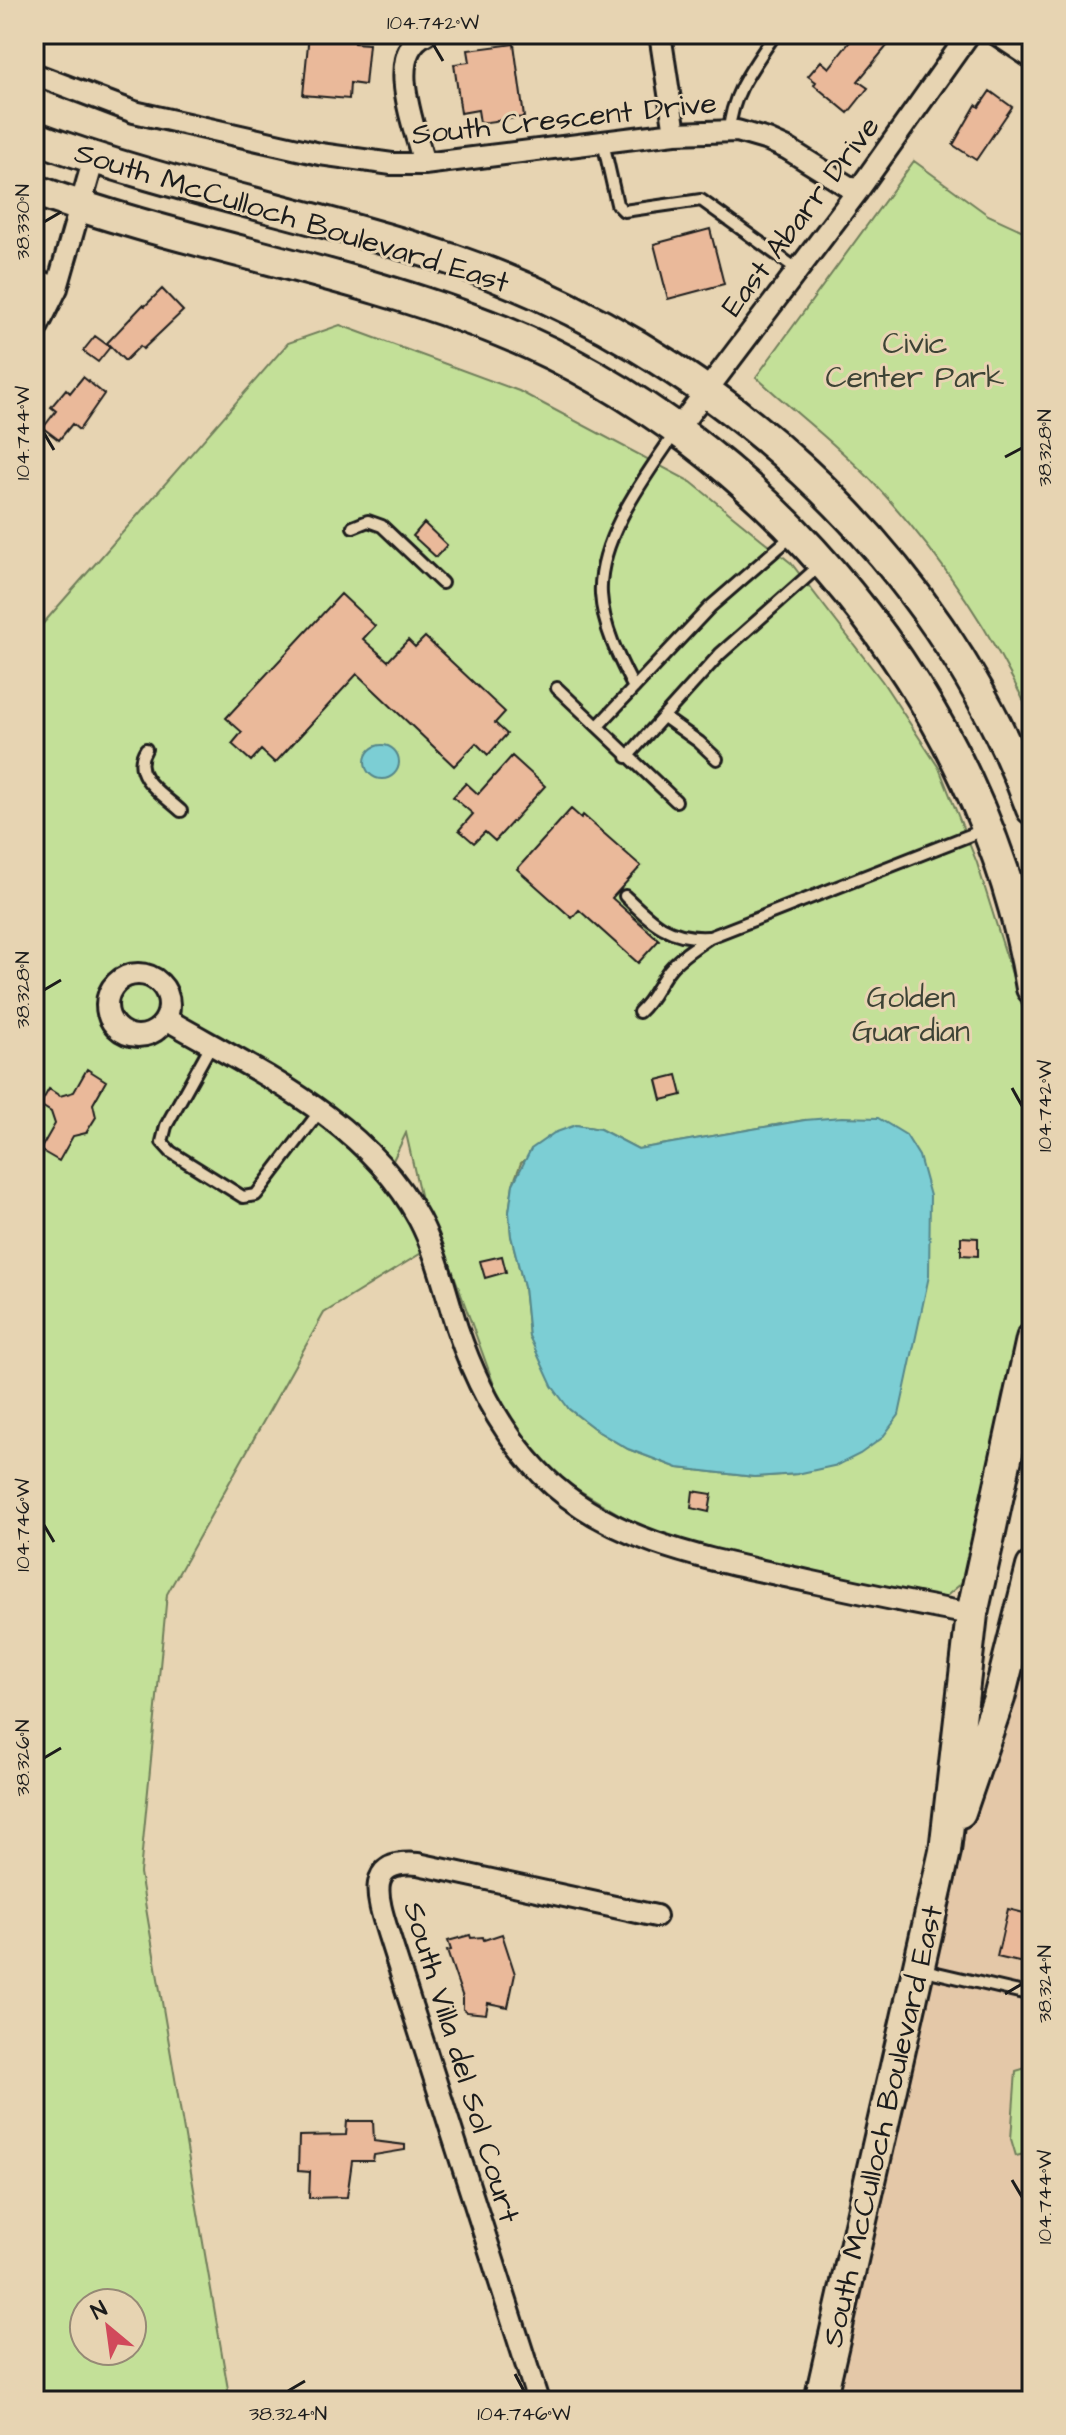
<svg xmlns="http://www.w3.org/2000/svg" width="1066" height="2435" font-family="'Architects Daughter',sans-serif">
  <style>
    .built { fill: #e4c8a8 }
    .green { fill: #c3e098; stroke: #707e5a; stroke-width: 2; fill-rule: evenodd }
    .water { fill: #7cced4; stroke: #56878a; stroke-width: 2 }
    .building { fill: #eab99a; stroke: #1c1c1c; stroke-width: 2 }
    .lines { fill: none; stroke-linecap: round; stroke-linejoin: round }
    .lane-casing { stroke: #1c1c1c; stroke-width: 16 }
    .street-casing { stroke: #1c1c1c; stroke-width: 26 }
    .secondary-casing { stroke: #1c1c1c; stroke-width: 36 }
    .lane { stroke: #e7d4b2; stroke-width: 10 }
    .street { stroke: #e7d4b2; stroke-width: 20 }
    .secondary { stroke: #e7d4b2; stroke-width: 30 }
    .ticks { fill: none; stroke: #1c1c1c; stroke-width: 3 }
    .labels { text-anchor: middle; stroke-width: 6; stroke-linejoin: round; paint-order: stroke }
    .street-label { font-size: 30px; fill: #1c1c1c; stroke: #e7d4b2 }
    .park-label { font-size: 30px; fill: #3d4335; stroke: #e7d4b2 }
    .neatline { fill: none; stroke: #1c1c1c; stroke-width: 3 }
    .ticks-label { font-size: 20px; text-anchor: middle; fill: #1c1c1c }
  </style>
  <rect width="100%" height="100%" fill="#e7d4b2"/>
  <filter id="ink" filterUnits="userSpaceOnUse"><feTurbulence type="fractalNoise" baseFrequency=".0125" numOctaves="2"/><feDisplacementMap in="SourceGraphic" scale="16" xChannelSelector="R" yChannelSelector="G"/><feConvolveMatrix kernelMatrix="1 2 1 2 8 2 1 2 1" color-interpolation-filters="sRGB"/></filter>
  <g filter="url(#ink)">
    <!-- built -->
    <path class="built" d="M 1032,1567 L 1032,2401 L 820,2401 L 942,1861 Z"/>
    <!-- green -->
    <path class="green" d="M 914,161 L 988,215 L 1032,235 L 1032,719 C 992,630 936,549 869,478 C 834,442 793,411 756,377 Z
      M 340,325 L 519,391 L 691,482 L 791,563 L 882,681 L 939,768 L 977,863 L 1030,1031 L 1032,1276 L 1029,1307 L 962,1583 L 943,1599 L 657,1537 L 564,1481 L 528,1444 L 501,1404 L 451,1267 L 422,1204 L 406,1133 L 387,1173 L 418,1217 L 423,1252 L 324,1313 L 167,1594 L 140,1873 L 230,2401 L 34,2401 L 34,634 L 288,343 ZM 805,1120 L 797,1474 L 754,1477 L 678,1468 L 628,1449 L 599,1432 L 569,1409 L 529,1336 L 524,1287 L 511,1236 L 509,1212 L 513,1184 L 521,1163 L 576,1125 L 600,1129 L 638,1149 ZM 84,2303 L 132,2303 L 132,2351 L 84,2351 Z
      M 1032,2066 L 1032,2152 L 1016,2156 L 1011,2139 L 1016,2071 Z"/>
    <!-- water -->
    <path class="water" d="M365 762a17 17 0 1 1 34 0a17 17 0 1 1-34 0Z
      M 842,1117 L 878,1118 L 906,1135 L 919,1156 L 930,1196 L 929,1276 L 899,1415 L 882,1438 L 860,1454 L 838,1465 L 797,1474 L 754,1477 L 678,1468 L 628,1449 L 599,1432 L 569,1409 L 552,1386 L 529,1336 L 524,1287 L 511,1236 L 509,1212 L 513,1184 L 531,1149 L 554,1133 L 576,1125 L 600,1129 L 638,1149 L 805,1120 Z"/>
    <!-- building -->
    <path class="building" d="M 309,34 L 355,34 L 354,43 L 369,44 L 365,85 L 350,83 L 349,99 L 303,95 Z
      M 856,34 L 897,34 L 858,81 L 868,88 L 848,113 L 814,85 L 816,82 L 808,76 L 821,61 L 829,68 Z
      M 514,44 L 524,117 L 480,123 L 478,110 L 461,113 L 454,64 L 470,62 L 468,50 Z
      M 990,91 L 1012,107 L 976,160 L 953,145 L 976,105 L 979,107 Z
      M 710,229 L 724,284 L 668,299 L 654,244 Z
      M 162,289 L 183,311 L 143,349 L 140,346 L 125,361 L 107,343 L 143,305 L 145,306 Z
      M 95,336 L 110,347 L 98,362 L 83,351 Z
      M 83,377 L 104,394 L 79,430 L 72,424 L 59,440 L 43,428 L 56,411 L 51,407 L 66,389 L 70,393 Z
      M 424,523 L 447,545 L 436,557 L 413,536 Z
      M 341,594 L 375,626 L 363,639 L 388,661 L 408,640 L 415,647 L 425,637 L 505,712 L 495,723 L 507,734 L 488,755 L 476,743 L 454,766 L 357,674 L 275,763 L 261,750 L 251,761 L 232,744 L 242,732 L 226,718 Z
      M 512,756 L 545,786 L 495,841 L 485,832 L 474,843 L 459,830 L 473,814 L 453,797 L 466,783 L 478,794 Z
      M 571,809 L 581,818 L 583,815 L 641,866 L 612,898 L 659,940 L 638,963 L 579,910 L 572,918 L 517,869 Z
      M 87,1069 L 106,1081 L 93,1104 L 96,1117 L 86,1133 L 73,1136 L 59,1161 L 40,1150 L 55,1124 L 51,1112 L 40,1105 L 49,1089 L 60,1096 L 74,1092 Z
      M 677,1075 L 682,1095 L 662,1100 L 657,1080 Z
      M 961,1237 L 978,1238 L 978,1256 L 961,1255 Z
      M 502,1256 L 506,1272 L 485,1278 L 480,1261 Z
      M 693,1491 L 712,1494 L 709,1512 L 691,1508 Z
      M 1008,1909 L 1032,1915 L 1032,1965 L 997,1957 Z
      M 502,1934 L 515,1974 L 508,2007 L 488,2003 L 486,2014 L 467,2012 L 463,2009 L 463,1998 L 447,1951 L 451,1950 L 448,1941 L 470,1935 L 471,1938 L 483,1937 L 484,1940 Z
      M 347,2121 L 373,2121 L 374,2141 L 405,2145 L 405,2150 L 374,2155 L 373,2161 L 352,2161 L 347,2197 L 309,2198 L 310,2172 L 298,2171 L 299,2136 L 346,2135 Z"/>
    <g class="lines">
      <!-- lane casing -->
      <g class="lane-casing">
        <path id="lane" d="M 729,131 C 732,92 754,66 775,34
          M 603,142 L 617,204 L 624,211 L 701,200 L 798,270
          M 353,527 L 368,521 L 382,526 L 442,583
          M 557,688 L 676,801
          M 634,688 C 619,659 603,627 601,594 C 598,539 645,477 675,433
          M 664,717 L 699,742 L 717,759
          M 598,726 L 710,607 L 793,535
          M 146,749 C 129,776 163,794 181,811
          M 627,757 L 720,654 L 818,567
          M 625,896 C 652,922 668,939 708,937
          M 639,1012 C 653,1000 658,984 669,970 C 680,956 696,947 710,937 L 983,830
          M 211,1045 L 166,1126 L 162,1142 L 171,1152 L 243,1197 L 256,1195 L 320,1111
          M 920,1969 L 1032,1995"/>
      </g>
      <!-- street casing -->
      <g class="street-casing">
        <path id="street" d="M 660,34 L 675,133
          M 996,34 L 1032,58
          M 34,74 L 134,112 L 320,154 L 392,164 L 424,164 L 675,133 L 737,131 L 768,140 L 788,149 L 857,192
          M 424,164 C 416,130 383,53 426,34
          M 34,279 L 57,288
          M 34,334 L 57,288 L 94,158
          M 676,431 L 857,192 L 969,34
          M107 1005a31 31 0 1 1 62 0a31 31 0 1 1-62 0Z
          M 166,1019 C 258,1072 367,1121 419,1219 C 437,1253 445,1291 457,1328 C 477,1387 507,1444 554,1486 C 622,1545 710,1559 794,1578 C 854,1591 912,1604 972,1614
          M 538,2401 L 389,1936 C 378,1901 363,1859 418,1864 L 656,1916"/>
      </g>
      <!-- secondary casing -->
      <g class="secondary-casing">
        <path id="secondary" d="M 34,137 C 170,188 315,214 453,260 C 708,347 940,553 1032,809
          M 34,190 C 187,246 350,270 501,331 C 767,439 985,703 1032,988
          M 960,1812 L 999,1698 L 1032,1567
          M 820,2401 L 945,1851 L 972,1614 L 1032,1339"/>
      </g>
      <!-- lane -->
      <use href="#lane" class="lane"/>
      <!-- street -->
      <use href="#street" class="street"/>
      <!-- secondary -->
      <use href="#secondary" class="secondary"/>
    </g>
  </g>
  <!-- ticks -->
  <path class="ticks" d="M 433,44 L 443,61M 44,222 L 61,212M 44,433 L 54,450M 1005,457 L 1022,448M 44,990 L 61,980M 1012,1088 L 1022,1106M 44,1525 L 54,1542M 44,1758 L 61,1748M 1005,1994 L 1022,1984M 1012,2180 L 1022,2197M 515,2374 L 524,2391M 288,2391 L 305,2381"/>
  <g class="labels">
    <!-- street labels -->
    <g class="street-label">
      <text transform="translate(564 118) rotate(-6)" y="10">South Crescent Drive</text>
      <text transform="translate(800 216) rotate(-53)" y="10">East Abarr Drive</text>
      <text transform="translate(292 217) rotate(17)" y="10">South McCulloch Boulevard East</text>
      <text transform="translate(462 2062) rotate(73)" y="10">South Villa del Sol Court</text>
      <text transform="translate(882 2126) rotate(-77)" y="10">South McCulloch Boulevard East</text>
    </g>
    <!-- park labels -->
    <g class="park-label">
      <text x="915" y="353">Civic<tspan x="915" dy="34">Center Park</tspan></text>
      <text x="911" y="1007">Golden<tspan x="911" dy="34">Guardian</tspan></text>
    </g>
  </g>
  <!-- margin -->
  <rect width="1066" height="2435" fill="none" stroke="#e7d4b2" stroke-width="88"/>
  <!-- north arrow -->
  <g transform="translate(108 2327) rotate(331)"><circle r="38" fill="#e7d4b2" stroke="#968a76" stroke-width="2"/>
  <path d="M0-6L14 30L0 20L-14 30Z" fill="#d1495b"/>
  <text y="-12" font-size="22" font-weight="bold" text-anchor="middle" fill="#1c1c1c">N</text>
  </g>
  <rect x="44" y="44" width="978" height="2347" class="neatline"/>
  <g class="ticks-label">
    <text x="433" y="29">104.742°W</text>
    <text transform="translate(22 222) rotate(-90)" y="7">38.330°N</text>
    <text transform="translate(22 433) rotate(-90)" y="7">104.744°W</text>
    <text transform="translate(1044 448) rotate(-90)" y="7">38.328°N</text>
    <text transform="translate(22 990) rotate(-90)" y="7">38.328°N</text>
    <text transform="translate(1044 1106) rotate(-90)" y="7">104.742°W</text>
    <text transform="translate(22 1525) rotate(-90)" y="7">104.746°W</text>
    <text transform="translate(22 1758) rotate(-90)" y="7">38.326°N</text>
    <text transform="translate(1044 1984) rotate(-90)" y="7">38.324°N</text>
    <text transform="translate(1044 2197) rotate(-90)" y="7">104.744°W</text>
    <text x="288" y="2420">38.324°N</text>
    <text x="524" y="2420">104.746°W</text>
  </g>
</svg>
